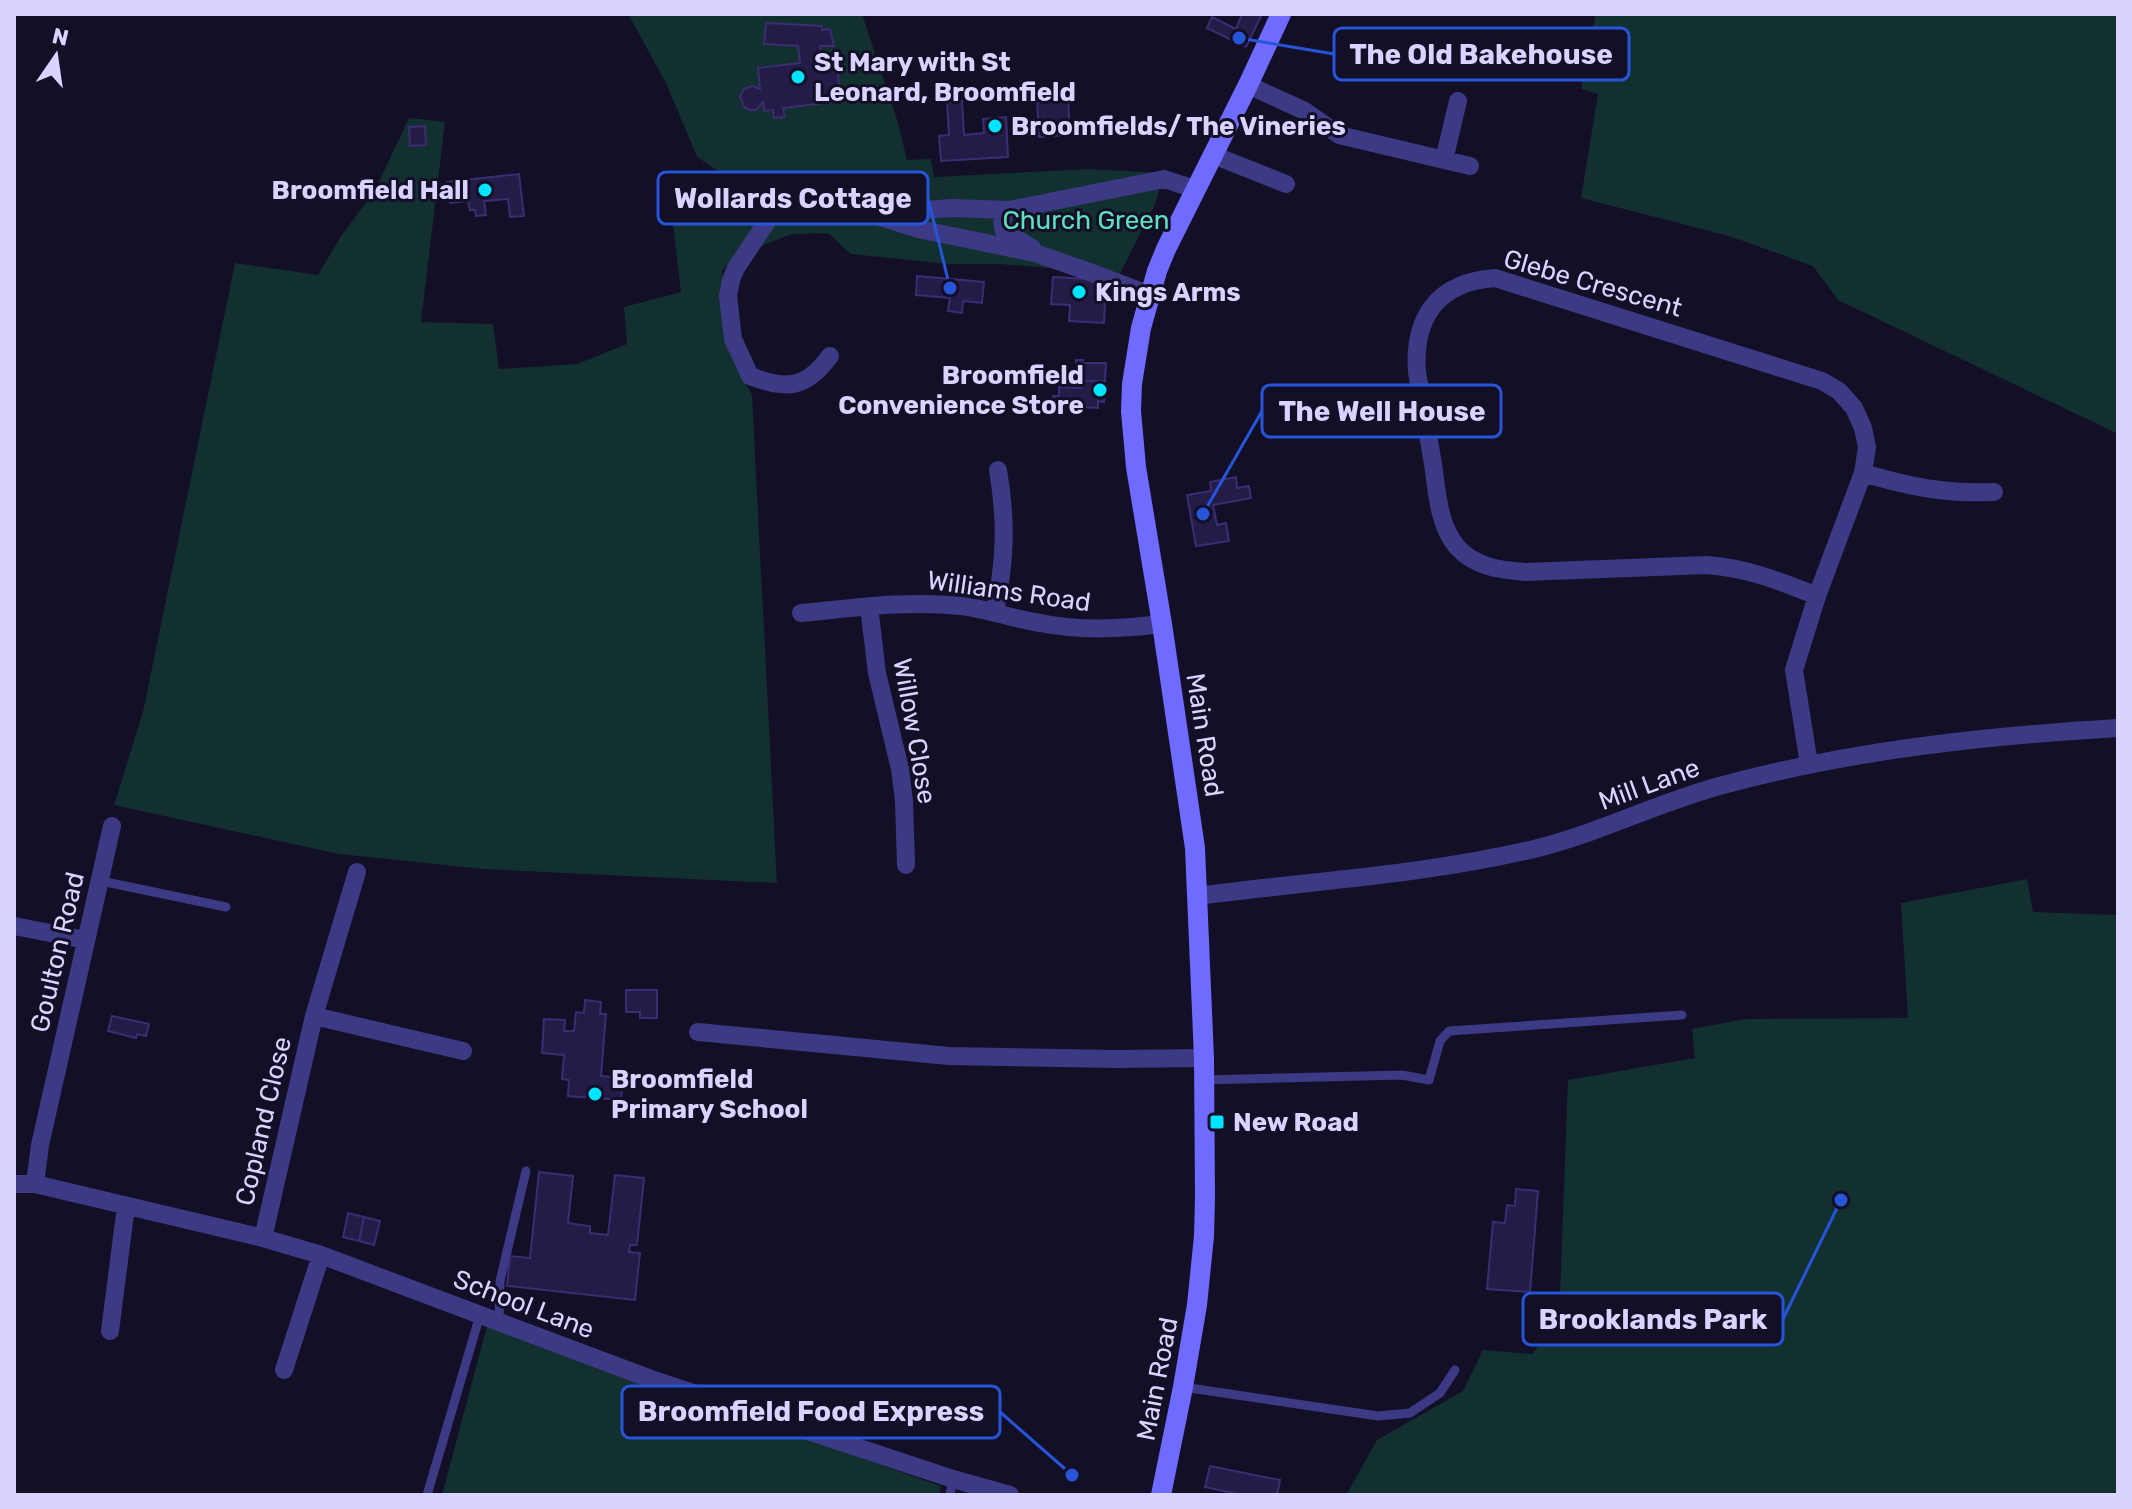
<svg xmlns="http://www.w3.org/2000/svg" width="2132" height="1509" font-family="Rubik,sans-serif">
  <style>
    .green { fill: #12302f }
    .building { fill: #241b47; stroke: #3b2d73; stroke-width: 2 }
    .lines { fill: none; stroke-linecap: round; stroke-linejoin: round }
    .service { stroke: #3d3a85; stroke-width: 9 }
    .minor { stroke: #3d3a85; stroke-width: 18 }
    .secondary { stroke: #6f6bff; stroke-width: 20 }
    .poi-dot { fill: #00e5ff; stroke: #130f26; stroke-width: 3 }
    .labels { text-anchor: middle; stroke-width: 6; stroke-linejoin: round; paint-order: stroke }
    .poi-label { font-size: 26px; font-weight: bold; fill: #d9d4ff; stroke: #130f26; text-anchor: start }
    .park-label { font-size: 26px; fill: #5fe0c0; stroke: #130f26 }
    .street-label { font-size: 26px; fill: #d9d4ff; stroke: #130f26 }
    .leader { fill: none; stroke: #2655da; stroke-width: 3 }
    .callout-dot { fill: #2655da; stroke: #130f26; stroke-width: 3 }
    .callout { fill: #130f26; stroke: #2655da; stroke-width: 3 }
    .callout-label { font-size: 28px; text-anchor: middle; font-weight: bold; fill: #d9d4ff }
  </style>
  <rect width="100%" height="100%" fill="#130f26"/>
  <!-- green -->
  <path class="green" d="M 628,14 L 862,14 L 898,123 L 907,160 L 931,159 L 934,177 L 1088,169 L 1165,173 L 1154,206 L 1120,274 L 1000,264 L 947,264 L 851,254 L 828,233 L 792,234 L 735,256 L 722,271 L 729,349 L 752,396 L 777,883 L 483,869 L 339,854 L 114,805 L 143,712 L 235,263 L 318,275 L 341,236 L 374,192 L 409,118 L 445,122 L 421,322 L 493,324 L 499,369 L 577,364 L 627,344 L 624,307 L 681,292 L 669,191 L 725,190 L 723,174 L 697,157 L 666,83 Z
    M 1596,14 L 2118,14 L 2118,434 L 1838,300 L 1813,266 L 1729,236 L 1581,198 L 1598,94 L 1581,89 Z
    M 2027,879 L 2033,912 L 2118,915 L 2118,1495 L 1346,1495 L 1377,1440 L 1463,1391 L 1483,1350 L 1532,1354 L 1559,1321 L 1568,1080 L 1695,1058 L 1692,1029 L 1746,1019 L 1908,1018 L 1901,903 Z
    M 487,1326 L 941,1486 L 939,1495 L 442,1495 Z"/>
  <!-- building -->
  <path class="building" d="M 1242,14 L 1262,14 L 1246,47 L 1207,28 L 1212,17 L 1236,29 Z
    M 766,23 L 822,26 L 822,30 L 830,29 L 834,46 L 820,46 L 822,60 L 836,59 L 841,101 L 783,108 L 785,117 L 774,118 L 773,110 L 764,111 L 763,102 L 756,110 L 750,110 L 744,107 L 740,96 L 744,89 L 752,86 L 760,89 L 758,68 L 800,63 L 798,46 L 764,44 Z
    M 1068,96 L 1070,135 L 1039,137 L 1037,98 Z
    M 962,101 L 964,135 L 984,133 L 983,119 L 1006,117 L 1008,157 L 941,161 L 939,136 L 949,135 L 947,102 Z
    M 425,126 L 426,145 L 410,146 L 409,127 Z
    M 519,174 L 524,216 L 510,217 L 508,199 L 484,201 L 486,215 L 476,216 L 475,210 L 470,210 L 468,201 L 450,203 L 447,182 Z
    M 917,276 L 984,282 L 982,303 L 963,301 L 962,313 L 948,311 L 950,298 L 916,295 Z
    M 1053,277 L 1106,280 L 1104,323 L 1069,321 L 1070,305 L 1051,304 Z
    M 1076,360 L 1083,360 L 1083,363 L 1106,363 L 1105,381 L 1082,381 L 1082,377 L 1076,377 Z
    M 1082,381 L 1105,381 L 1104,402 L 1098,401 L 1098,408 L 1060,406 L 1059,404 L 1053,404 L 1053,396 L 1059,396 L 1059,387 L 1081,388 Z
    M 1236,477 L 1237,488 L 1249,486 L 1251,498 L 1213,505 L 1217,525 L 1226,523 L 1229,541 L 1196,546 L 1187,495 L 1211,491 L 1210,482 Z
    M 626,990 L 657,990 L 657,1018 L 640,1018 L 640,1012 L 626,1012 Z
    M 585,1000 L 601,1002 L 600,1014 L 606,1014 L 601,1076 L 623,1078 L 621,1100 L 568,1096 L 569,1080 L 562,1079 L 564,1055 L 542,1053 L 544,1019 L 565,1020 L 564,1031 L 574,1031 L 576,1012 L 584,1013 Z
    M 112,1016 L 149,1024 L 146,1036 L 137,1034 L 136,1038 L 108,1031 Z
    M 539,1172 L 573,1176 L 568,1223 L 590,1226 L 590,1233 L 608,1235 L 615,1175 L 644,1178 L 637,1245 L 630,1245 L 629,1252 L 640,1253 L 635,1300 L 507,1286 L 510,1256 L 530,1258 Z
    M 1516,1189 L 1538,1191 L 1530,1292 L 1487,1289 L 1493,1222 L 1505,1223 L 1507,1205 L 1515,1206 Z
    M 348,1213 L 364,1217 L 359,1241 L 343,1237 Z
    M 364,1217 L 380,1221 L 374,1245 L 359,1241 Z
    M 1210,1466 L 1280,1480 L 1277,1495 L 1242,1495 L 1205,1487 Z"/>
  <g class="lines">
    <!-- service -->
    <path class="service" d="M 101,881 L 226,907
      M 1204,1080 L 1402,1075 L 1429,1080 L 1440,1041 L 1449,1031 L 1682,1015
      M 499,1322 L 500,1281 L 526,1171
      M 1183,1387 L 1378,1416 L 1410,1413 L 1440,1393 L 1455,1370
      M 427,1495 L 480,1315
      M 950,1495 L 953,1479"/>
    <!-- minor -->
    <path class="minor" d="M 1248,85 L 1305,111 L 1339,135 L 1470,166
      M 1213,155 L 1286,184
      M 1444,160 L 1458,101
      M 716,181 L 804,199 L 880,217 L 918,229 L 1035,253 L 1084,270 L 1150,295
      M 804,199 L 774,211 L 736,268 L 731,280 L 728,296 L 733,339 L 750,376 C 786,390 806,389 830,356
      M 1009,210 C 1001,217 1001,221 1004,231 L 1032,248
      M 883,216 L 911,211 L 952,208 L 1009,210 L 1164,179 L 1195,189
      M 1863,473 C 1911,487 1945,494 1994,492
      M 869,607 L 877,673 L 900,769 L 904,801 L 906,865
      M 995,612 C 1005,560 1007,523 998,470
      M 801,613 C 854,608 908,600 961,606 C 988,609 1013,619 1040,623 C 1081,631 1120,629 1162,624
      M 1809,764 L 1794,670 L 1817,596 L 1863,473 L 1867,447 L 1863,428 L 1854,408 L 1839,391 L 1822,381 L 1495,278 C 1438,282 1413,317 1417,372 C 1422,401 1427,430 1432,458 C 1437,487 1437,523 1457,547 C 1475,567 1500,570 1525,572 L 1707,565 C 1747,568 1780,581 1817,596
      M 1198,896 C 1310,881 1424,875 1534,849 C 1599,833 1659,802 1723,785 C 1853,750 1984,736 2118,728
      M 14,926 L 86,940
      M 314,1016 L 463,1051
      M 698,1032 L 949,1056 L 1116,1059 L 1204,1058
      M 14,1184 L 35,1184 L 263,1238 L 321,1255 L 651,1379 L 953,1479 L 1010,1495
      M 35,1184 L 40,1145 L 112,826
      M 263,1238 L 314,1016 L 357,872
      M 110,1331 L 126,1206
      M 284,1370 L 321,1255"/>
    <!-- secondary -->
    <path class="secondary" d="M 1161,1495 L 1183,1387 L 1197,1305 L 1204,1236 L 1205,1197 L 1204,1058 L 1195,848 L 1162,624 L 1136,467 L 1131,411 L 1132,384 L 1141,328 L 1157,271 L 1166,249 L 1248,85 L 1281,14"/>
  </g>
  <!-- markers -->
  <g class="poi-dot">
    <circle cx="798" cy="77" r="8"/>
    <circle cx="995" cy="126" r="8"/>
    <circle cx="485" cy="190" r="8"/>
    <circle cx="1079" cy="292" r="8"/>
    <circle cx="1100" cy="390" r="8"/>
    <circle cx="595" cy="1094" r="8"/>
    <rect x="1209" y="1114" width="16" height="16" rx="4"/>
  </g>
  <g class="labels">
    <!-- poi labels -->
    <g class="poi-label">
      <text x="814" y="71">St Mary with St<tspan x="814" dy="30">Leonard, Broomfield</tspan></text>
      <text x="1011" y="135">Broomfields/ The Vineries</text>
      <text x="469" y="199" text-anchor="end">Broomfield Hall</text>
      <text x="1095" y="301">Kings Arms</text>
      <text x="1084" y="384" text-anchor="end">Broomfield<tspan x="1084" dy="30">Convenience Store</tspan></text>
      <text x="611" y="1088">Broomfield<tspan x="611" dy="30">Primary School</tspan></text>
      <text x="1233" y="1131">New Road</text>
    </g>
    <!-- park labels -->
    <g class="park-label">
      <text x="1086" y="229">Church Green</text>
    </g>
    <!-- street labels -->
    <g class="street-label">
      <text transform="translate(1593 283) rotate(16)" y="9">Glebe Crescent</text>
      <text transform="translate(1009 591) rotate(8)" y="9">Williams Road</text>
      <text transform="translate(915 731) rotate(80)" y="9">Willow Close</text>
      <text transform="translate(1205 735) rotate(81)" y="9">Main Road</text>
      <text transform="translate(1649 784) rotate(-20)" y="9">Mill Lane</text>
      <text transform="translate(57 952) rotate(-77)" y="9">Goulton Road</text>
      <text transform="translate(263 1121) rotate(-77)" y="9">Copland Close</text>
      <text transform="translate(524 1304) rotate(21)" y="9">School Lane</text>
      <text transform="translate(1157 1379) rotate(-79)" y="9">Main Road</text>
    </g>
  </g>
  <!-- callouts -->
  <path class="leader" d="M1239 38L1334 54M950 288L928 198M1203 514L1262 411M1841 1200L1783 1319M1072 1475L1000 1412"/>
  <g class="callout-dot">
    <circle cx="1239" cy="38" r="8"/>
    <circle cx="950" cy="288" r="8"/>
    <circle cx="1203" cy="514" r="8"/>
    <circle cx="1841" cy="1200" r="8"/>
    <circle cx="1072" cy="1475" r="8"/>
  </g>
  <g class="callout">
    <rect x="1334" y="28" width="295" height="52" rx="8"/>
    <rect x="658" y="172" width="270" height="52" rx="8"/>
    <rect x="1262" y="385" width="239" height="52" rx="8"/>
    <rect x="1523" y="1293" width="260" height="52" rx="8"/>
    <rect x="622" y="1386" width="378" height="52" rx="8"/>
  </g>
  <g class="callout-label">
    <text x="1481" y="64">The Old Bakehouse</text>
    <text x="793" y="208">Wollards Cottage</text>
    <text x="1382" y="421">The Well House</text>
    <text x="1653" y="1329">Brooklands Park</text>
    <text x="811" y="1421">Broomfield Food Express</text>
  </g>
  <!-- border -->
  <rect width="2132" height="1509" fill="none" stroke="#d9d4ff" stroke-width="32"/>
  <!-- north arrow -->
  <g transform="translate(56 56) rotate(13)" stroke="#130f26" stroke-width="6" paint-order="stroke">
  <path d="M0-6L14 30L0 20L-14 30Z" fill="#d9d4ff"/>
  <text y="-12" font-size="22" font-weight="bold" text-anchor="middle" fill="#d9d4ff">N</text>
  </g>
</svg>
